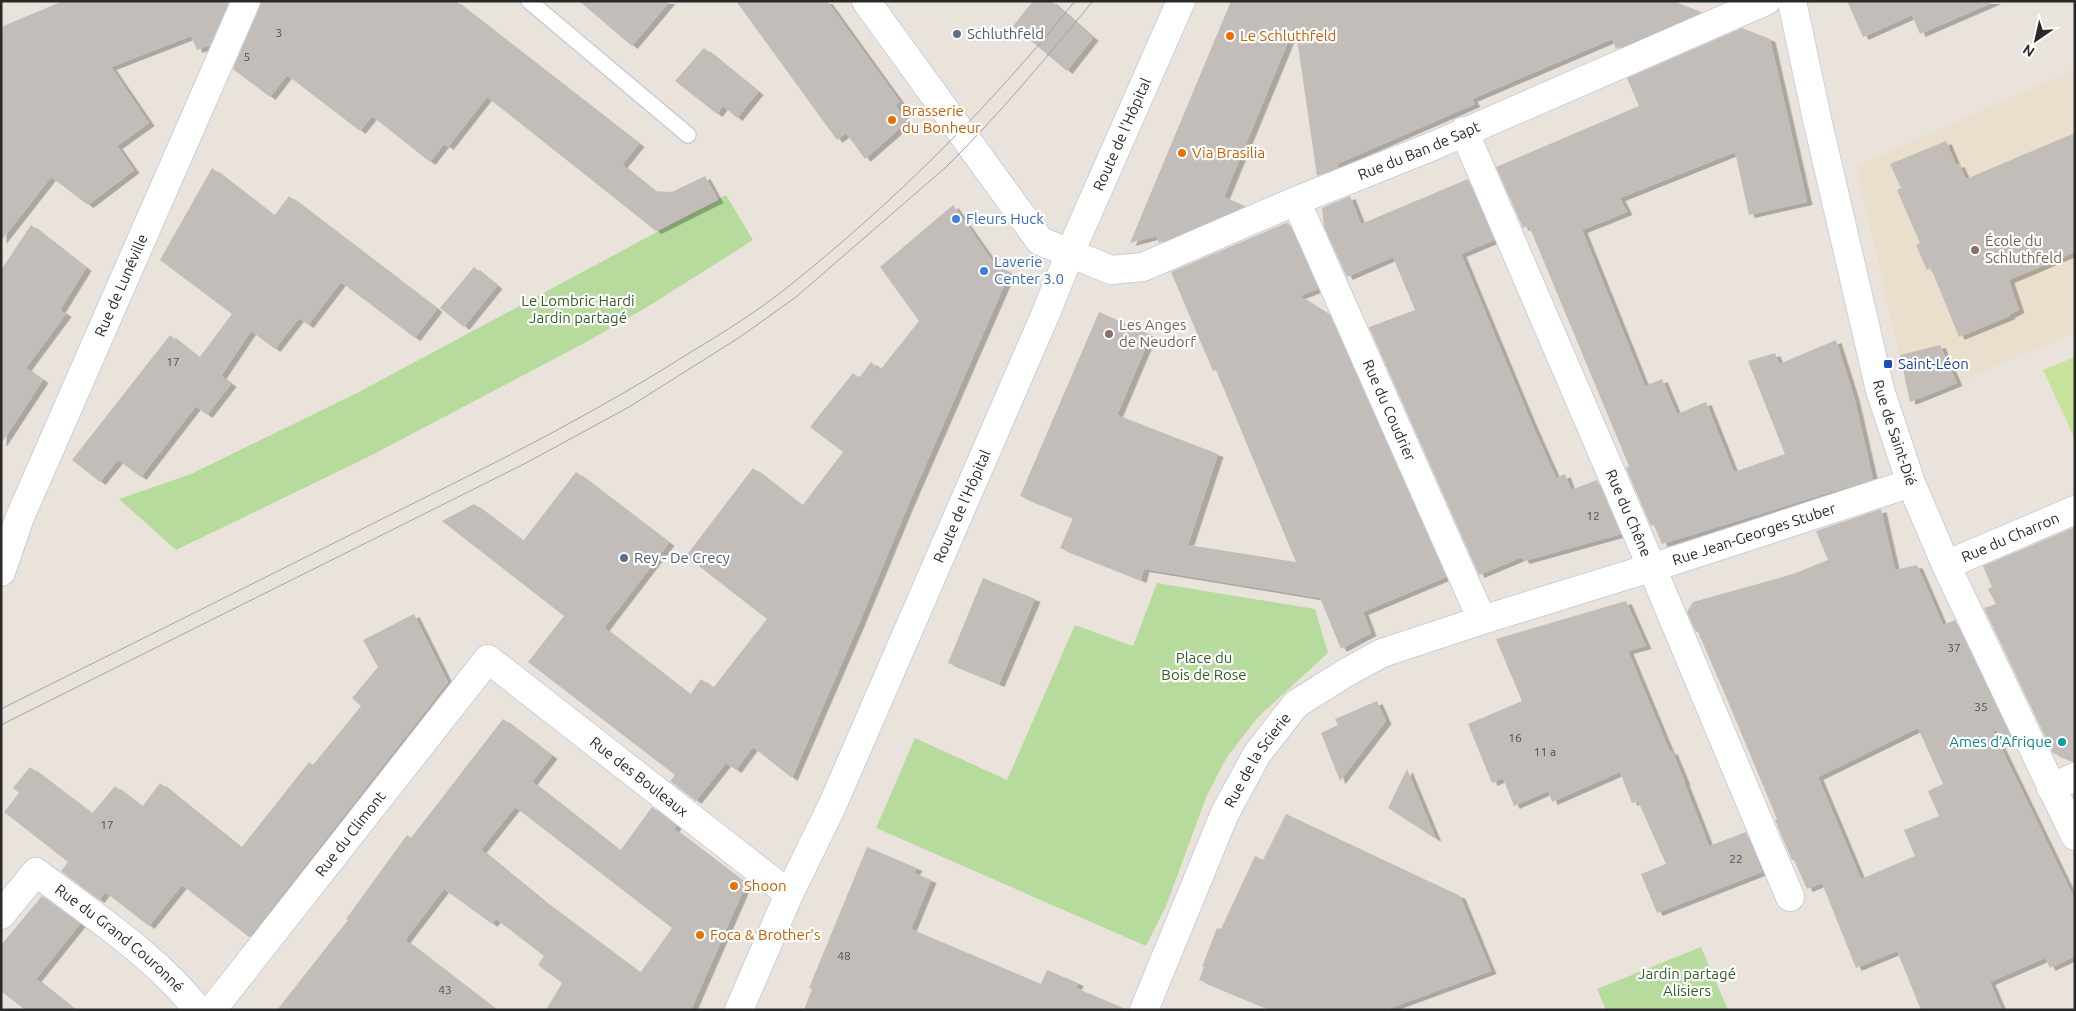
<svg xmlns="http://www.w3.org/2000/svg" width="2076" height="1011" font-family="Ubuntu,sans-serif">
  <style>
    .education { fill: #eadfcd }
    .park { fill: #b6db9d }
    .pitch { fill: #c7e29a }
    .building { fill: #c2bdb9; fill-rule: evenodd; filter: url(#shadow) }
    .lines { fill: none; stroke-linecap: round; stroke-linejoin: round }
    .lane-casing { stroke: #cbced9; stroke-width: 18 }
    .street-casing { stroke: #cbced9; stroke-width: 30 }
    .secondary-casing { stroke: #cbced9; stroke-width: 30 }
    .lane { stroke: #fff; stroke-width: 15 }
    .street { stroke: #fff; stroke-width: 28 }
    .secondary { stroke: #fff; stroke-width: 28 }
    .tram { stroke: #9fa3b1; stroke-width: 1 }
    .service-dot { fill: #5c6f8a; stroke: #fff; stroke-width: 2 }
    .food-dot { fill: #e8710a; stroke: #fff; stroke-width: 2 }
    .shop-dot { fill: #3f7fe0; stroke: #fff; stroke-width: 2 }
    .education-dot { fill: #8d6e63; stroke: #fff; stroke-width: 2 }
    .transit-dot { fill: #1a4fb4; stroke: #fff; stroke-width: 2 }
    .culture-dot { fill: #0f9aa8; stroke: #fff; stroke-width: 2 }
    .labels { text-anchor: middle; stroke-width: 4.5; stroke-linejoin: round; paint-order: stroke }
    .number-label { font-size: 12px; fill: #4f4e4d }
    .service-label { font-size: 15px; fill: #4e5e75; stroke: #fff; text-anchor: start }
    .food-label { font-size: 15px; fill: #c56008; stroke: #fff; text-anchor: start }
    .street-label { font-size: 15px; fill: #292929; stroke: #fff }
    .shop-label { font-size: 15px; fill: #366cbe; stroke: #fff; text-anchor: start }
    .education-label { font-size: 15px; fill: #785e54; stroke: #fff; text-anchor: start }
    .park-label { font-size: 15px; fill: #315f20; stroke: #fff }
    .transit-label { font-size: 15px; fill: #164399; stroke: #fff; text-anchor: start }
    .culture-label { font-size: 15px; fill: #0d838f; stroke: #fff; text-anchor: end }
  </style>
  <defs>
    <filter id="shadow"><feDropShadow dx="5.5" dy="3" stdDeviation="0" flood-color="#0004"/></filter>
  </defs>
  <rect width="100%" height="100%" fill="#eae3dc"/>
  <!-- education -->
  <path class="education" d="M 2075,69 L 2075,333 L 1920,398 L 1908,393 L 1856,166 Z"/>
  <!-- park -->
  <path class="park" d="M 726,195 L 753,240 L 652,304 L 590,340 L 368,457 L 176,550 L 119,499 L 191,474 L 357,393 Z
    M 1157,583 L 1315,609 L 1328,653 L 1258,717 L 1227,757 L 1207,795 L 1166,906 L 1146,946 L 876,828 L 915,738 L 1007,780 L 1075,625 L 1133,646 Z
    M 1701,947 L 1728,1010 L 1606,1010 L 1597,989 Z"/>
  <!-- pitch -->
  <path class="pitch" d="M 2075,357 L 2075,439 L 2043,370 Z"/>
  <!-- building -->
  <path class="building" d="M 63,1 L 229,1 L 210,45 L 197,50 L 191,36 L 111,67 L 149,123 L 117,146 L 134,170 L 88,205 L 51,177 L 1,241 L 1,27 Z
    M 261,1 L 455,1 L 639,144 L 622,165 L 654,191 L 672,192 L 705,176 L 718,200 L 656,231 L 487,97 L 448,147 L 444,144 L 430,162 L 372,116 L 360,131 L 287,75 L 270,97 L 233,69 Z
    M 579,1 L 670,1 L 632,46 Z
    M 736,1 L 827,1 L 900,102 L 895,105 L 907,122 L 865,159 L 846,133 L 837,140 Z
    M 1033,1 L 1051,1 L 1093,38 L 1067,71 L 1013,26 Z
    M 1231,1 L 1673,1 L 1701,12 L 1616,49 L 1612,39 L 1472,99 L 1475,104 L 1337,164 L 1338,167 L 1317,176 L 1295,25 L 1224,197 L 1245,206 L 1159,243 L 1156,236 L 1130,243 Z
    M 1847,1 L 1996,1 L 1920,34 L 1912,15 L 1863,37 Z
    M 1742,28 L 1770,39 L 1807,202 L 1749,215 L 1735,152 L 1620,198 L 1627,212 L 1582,230 L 1645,386 L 1662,379 L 1677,414 L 1706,402 L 1734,472 L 1785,454 L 1748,361 L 1775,353 L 1779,364 L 1836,340 L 1854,397 L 1873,479 L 1662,544 L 1654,525 L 1651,526 L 1626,468 L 1629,466 L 1532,233 L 1528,226 L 1523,228 L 1496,167 L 1639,106 L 1627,78 Z
    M 704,48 L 758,92 L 737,118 L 723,106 L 717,114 L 675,81 Z
    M 2075,133 L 2075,252 L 2009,280 L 2019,310 L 2009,315 L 2010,316 L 1959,337 L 1931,268 L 1927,270 L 1916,245 L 1920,243 L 1897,190 L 1901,188 L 1890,164 L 1946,141 L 1956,165 L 1959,164 L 1966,179 Z
    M 212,168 L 274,216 L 289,196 L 437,309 L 415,338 L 341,282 L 308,325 L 299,318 L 275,349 L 251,331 L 221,376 L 231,384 L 207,415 L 196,406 L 141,477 L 118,460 L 100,482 L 72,460 L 170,335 L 199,358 L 232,314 L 160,260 Z
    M 1468,179 L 1494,240 L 1461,254 L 1531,422 L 1556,478 L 1565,474 L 1571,490 L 1597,480 L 1621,534 L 1524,561 L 1522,557 L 1479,575 L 1369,327 L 1415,310 L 1393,257 L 1347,277 L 1324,227 L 1322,208 L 1350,196 L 1361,224 Z
    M 953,205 L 996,266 L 1010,272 L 909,503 L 858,626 L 792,778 L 753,747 L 736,770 L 726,763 L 696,801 L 670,781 L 675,775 L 528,662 L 564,616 L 442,521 L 474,504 L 523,541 L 576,472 L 669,543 L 604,628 L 690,695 L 701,679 L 713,688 L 767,619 L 686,556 L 753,468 L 802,506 L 843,452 L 810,427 L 853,373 L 859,378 L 871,362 L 880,370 L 919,321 L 880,267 Z
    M 1286,223 L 1289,224 L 1318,289 L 1300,296 L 1330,315 L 1446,577 L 1363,612 L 1371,633 L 1341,649 L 1320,598 L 1144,569 L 1141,580 L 1060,548 L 1073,518 L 1020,496 L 1099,312 L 1151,335 L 1117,415 L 1218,454 L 1188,545 L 1296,562 L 1216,370 L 1213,371 L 1171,272 Z
    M 31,225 L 86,268 L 60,310 L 66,314 L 26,368 L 43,380 L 1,444 L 1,270 Z
    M 474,267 L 497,286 L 464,327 L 440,308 Z
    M 1940,345 L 1957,383 L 1910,402 L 1900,355 Z
    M 1881,509 L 1895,570 L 1917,565 L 1943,625 L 1955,620 L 2010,736 L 1992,729 L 2075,900 L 2075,956 L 2050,968 L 2045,958 L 1990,982 L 2002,1010 L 1921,1010 L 1897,951 L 1856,968 L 1822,883 L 1807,889 L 1794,860 L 1792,860 L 1775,820 L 1777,819 L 1727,699 L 1698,632 L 1696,632 L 1687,612 L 1693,602 L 1793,574 L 1828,560 L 1816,531 ZM 1918,728 L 1943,784 L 1928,791 L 1939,816 L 1904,830 L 1915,856 L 1861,879 L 1818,777 Z
    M 2075,527 L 2075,762 L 2053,753 L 1984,608 L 1996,604 L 1988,589 L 1992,587 L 1983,566 Z
    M 983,578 L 1035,599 L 999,684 L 948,663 Z
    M 1626,601 L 1646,646 L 1628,651 L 1670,752 L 1672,751 L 1685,782 L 1684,782 L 1709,846 L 1746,832 L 1762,872 L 1657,913 L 1641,874 L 1666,864 L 1638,801 L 1632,803 L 1620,772 L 1552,802 L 1548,791 L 1514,806 L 1503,778 L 1492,783 L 1468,724 L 1522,701 L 1496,639 Z
    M 414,614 L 448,682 L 249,937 L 182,885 L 149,926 L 105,892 L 99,900 L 61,871 L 68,862 L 4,812 L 19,793 L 13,788 L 30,767 L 92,814 L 115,786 L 142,807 L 160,783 L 241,848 L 309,762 L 313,765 L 361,706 L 352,698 L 378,667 L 363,640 Z
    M 1377,701 L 1386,721 L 1340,781 L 1321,733 L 1338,725 L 1335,719 Z
    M 503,719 L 552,756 L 532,782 L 620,851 L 652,807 L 676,826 L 674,829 L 746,884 L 691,1010 L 546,1010 L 562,983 L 538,965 L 544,956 L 496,919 L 492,924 L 444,889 L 405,940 L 496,1010 L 277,1010 L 348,920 L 346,919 L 407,835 L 411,838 ZM 515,807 L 672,928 L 640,973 L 542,900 L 481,850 Z
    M 1407,769 L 1436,839 L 1388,808 Z
    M 1286,814 L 1460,896 L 1491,971 L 1385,1010 L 1271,1010 L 1199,980 L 1204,967 L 1202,967 L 1217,928 L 1221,929 L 1255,856 L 1263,860 Z
    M 867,847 L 917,868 L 914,873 L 931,880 L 911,929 L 1041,984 L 1047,970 L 1078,983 L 1076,988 L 1128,1010 L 804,1010 L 812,989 L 809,988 Z
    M 42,896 L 80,924 L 36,979 L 75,1010 L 25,1010 L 1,991 L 1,945 Z"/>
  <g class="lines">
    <!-- lane casing -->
    <g class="lane-casing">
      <path id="lane" d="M 529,1 L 688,135"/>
    </g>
    <!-- street casing -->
    <g class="street-casing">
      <g id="street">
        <path id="s1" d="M 1792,1 L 1817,119 L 1880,390 L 1911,483 L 1946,565 L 2075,836"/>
        <path id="s2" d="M 1464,131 L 1652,568 L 1790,897"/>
        <path id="s3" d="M 1296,201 L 1482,620"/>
        <path id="s4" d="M 1070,253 L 1111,270 L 1143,267 L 1296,201 L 1433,146 L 1766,1"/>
        <path id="s5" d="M 1946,565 L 2075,510"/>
        <path id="s6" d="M 1,572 L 20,517 L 246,1"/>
        <path d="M 2051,788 L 2075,777"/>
        <path id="s7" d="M 1,915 L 36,872 C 92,915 154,954 198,1010"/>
        <path id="s8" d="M 212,1010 L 488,659 L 789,894"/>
        <path id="s9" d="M 1144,1010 L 1225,813 L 1257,754 L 1296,704 L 1347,672 L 1382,653 L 1482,620 L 1679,559 L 1911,483"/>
      </g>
    </g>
    <!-- secondary casing -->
    <g class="secondary-casing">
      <g id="secondary">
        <path d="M 866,1 L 1040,241 L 1070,253"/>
        <path id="s10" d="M 739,1010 L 789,894 L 832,806 L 1046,313 L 1070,253 L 1181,1"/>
      </g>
    </g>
    <!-- lane -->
    <use href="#lane" class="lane"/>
    <!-- street -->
    <use href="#street" class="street"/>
    <!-- secondary -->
    <use href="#secondary" class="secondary"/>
    <!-- tram -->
    <path class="tram" d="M 1,709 C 140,640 278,571 416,502 C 510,456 603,408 691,352 C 724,332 758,311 789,286 C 894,202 990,107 1075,1
      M 1,725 L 526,463 L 629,407 L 740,337 L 796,297 L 946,167 C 999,115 1046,58 1093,1"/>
  </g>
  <!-- markers -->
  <g class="service-dot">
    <circle cx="957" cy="34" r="5"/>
    <circle cx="624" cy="558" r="5"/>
  </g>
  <g class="food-dot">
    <circle cx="1230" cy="36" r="5"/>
    <circle cx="892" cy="120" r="5"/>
    <circle cx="1182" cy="153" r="5"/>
    <circle cx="734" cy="886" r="5"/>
    <circle cx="700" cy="935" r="5"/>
  </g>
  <g class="shop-dot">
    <circle cx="956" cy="219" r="5"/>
    <circle cx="984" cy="271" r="5"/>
  </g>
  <g class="education-dot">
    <circle cx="1975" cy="250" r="5"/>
    <circle cx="1109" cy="334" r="5"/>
  </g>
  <rect class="transit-dot" x="1883" y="359" width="10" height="10" rx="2.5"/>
  <circle class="culture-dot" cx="2062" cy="742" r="5"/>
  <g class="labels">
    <!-- number labels -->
    <g class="number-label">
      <text x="279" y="37">3</text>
      <text x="247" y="61">5</text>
      <text x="173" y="366">17</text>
      <text x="1593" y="520">12</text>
      <text x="1954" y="652">37</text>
      <text x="1981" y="711">35</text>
      <text x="1515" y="742">16</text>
      <text x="1545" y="756">11 a</text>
      <text x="107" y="829">17</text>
      <text x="1736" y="863">22</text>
      <text x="844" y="960">48</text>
      <text x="445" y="994">43</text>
    </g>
    <!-- service labels -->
    <g class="service-label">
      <text x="967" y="39">Schluthfeld</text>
      <text x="634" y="563">Rey - De Crecy</text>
    </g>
    <!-- food labels -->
    <g class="food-label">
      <text x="1240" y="41">Le Schluthfeld</text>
      <text x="902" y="116">Brasserie<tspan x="902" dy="17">du Bonheur</tspan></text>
      <text x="1192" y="158">Via Brasilia</text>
      <text x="744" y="891">Shoon</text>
      <text x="710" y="940">Foca &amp; Brother's</text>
    </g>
    <!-- street labels -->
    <g class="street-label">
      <text dy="5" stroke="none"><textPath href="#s10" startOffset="956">Route de l'Hôpital</textPath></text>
      <text dy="5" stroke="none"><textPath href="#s4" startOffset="376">Rue du Ban de Sapt</textPath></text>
      <text dy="5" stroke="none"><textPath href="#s6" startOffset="311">Rue de Lunéville</textPath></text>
      <text dy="5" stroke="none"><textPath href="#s3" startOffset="229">Rue du Coudrier</textPath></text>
      <text dy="5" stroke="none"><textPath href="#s1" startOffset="444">Rue de Saint-Dié</textPath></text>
      <text dy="5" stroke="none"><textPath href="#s10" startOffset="551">Route de l'Hôpital</textPath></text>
      <text dy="5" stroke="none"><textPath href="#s2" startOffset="416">Rue du Chêne</textPath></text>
      <text dy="5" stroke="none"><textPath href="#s9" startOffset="834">Rue Jean-Georges Stuber</textPath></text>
      <text dy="5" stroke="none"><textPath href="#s5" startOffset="70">Rue du Charron</textPath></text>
      <text dy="5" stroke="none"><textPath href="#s9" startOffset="275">Rue de la Scierie</textPath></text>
      <text dy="5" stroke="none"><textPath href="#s8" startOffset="638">Rue des Bouleaux</textPath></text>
      <text dy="5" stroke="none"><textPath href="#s8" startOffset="224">Rue du Climont</textPath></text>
      <text dy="5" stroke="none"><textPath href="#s7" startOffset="162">Rue du Grand Couronné</textPath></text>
    </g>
    <!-- shop labels -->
    <g class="shop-label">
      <text x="966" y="224">Fleurs Huck</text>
      <text x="994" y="267">Laverie<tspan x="994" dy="17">Center 3.0</tspan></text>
    </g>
    <!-- education labels -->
    <g class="education-label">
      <text x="1985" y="246">École du<tspan x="1985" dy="17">Schluthfeld</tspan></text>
      <text x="1119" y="330">Les Anges<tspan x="1119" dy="17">de Neudorf</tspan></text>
    </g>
    <!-- park labels -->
    <g class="park-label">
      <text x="578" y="306">Le Lombric Hardi<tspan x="578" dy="17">Jardin partagé</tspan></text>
      <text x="1204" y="663">Place du<tspan x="1204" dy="17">Bois de Rose</tspan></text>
      <text x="1687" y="979">Jardin partagé<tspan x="1687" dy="17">Alisiers</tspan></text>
    </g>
    <!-- transit labels -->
    <g class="transit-label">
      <text x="1898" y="369">Saint-Léon</text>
    </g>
    <!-- culture labels -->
    <g class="culture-label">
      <text x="2052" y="747">Ames d'Afrique</text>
    </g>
  </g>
  <!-- border -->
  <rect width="2076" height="1011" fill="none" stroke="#292929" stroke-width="5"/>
  <!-- north arrow -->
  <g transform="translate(2036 40) rotate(214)" stroke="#ffffff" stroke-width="4" paint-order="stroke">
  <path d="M0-4L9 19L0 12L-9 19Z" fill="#292929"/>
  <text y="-8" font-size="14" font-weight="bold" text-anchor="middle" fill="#292929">N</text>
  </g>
</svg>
